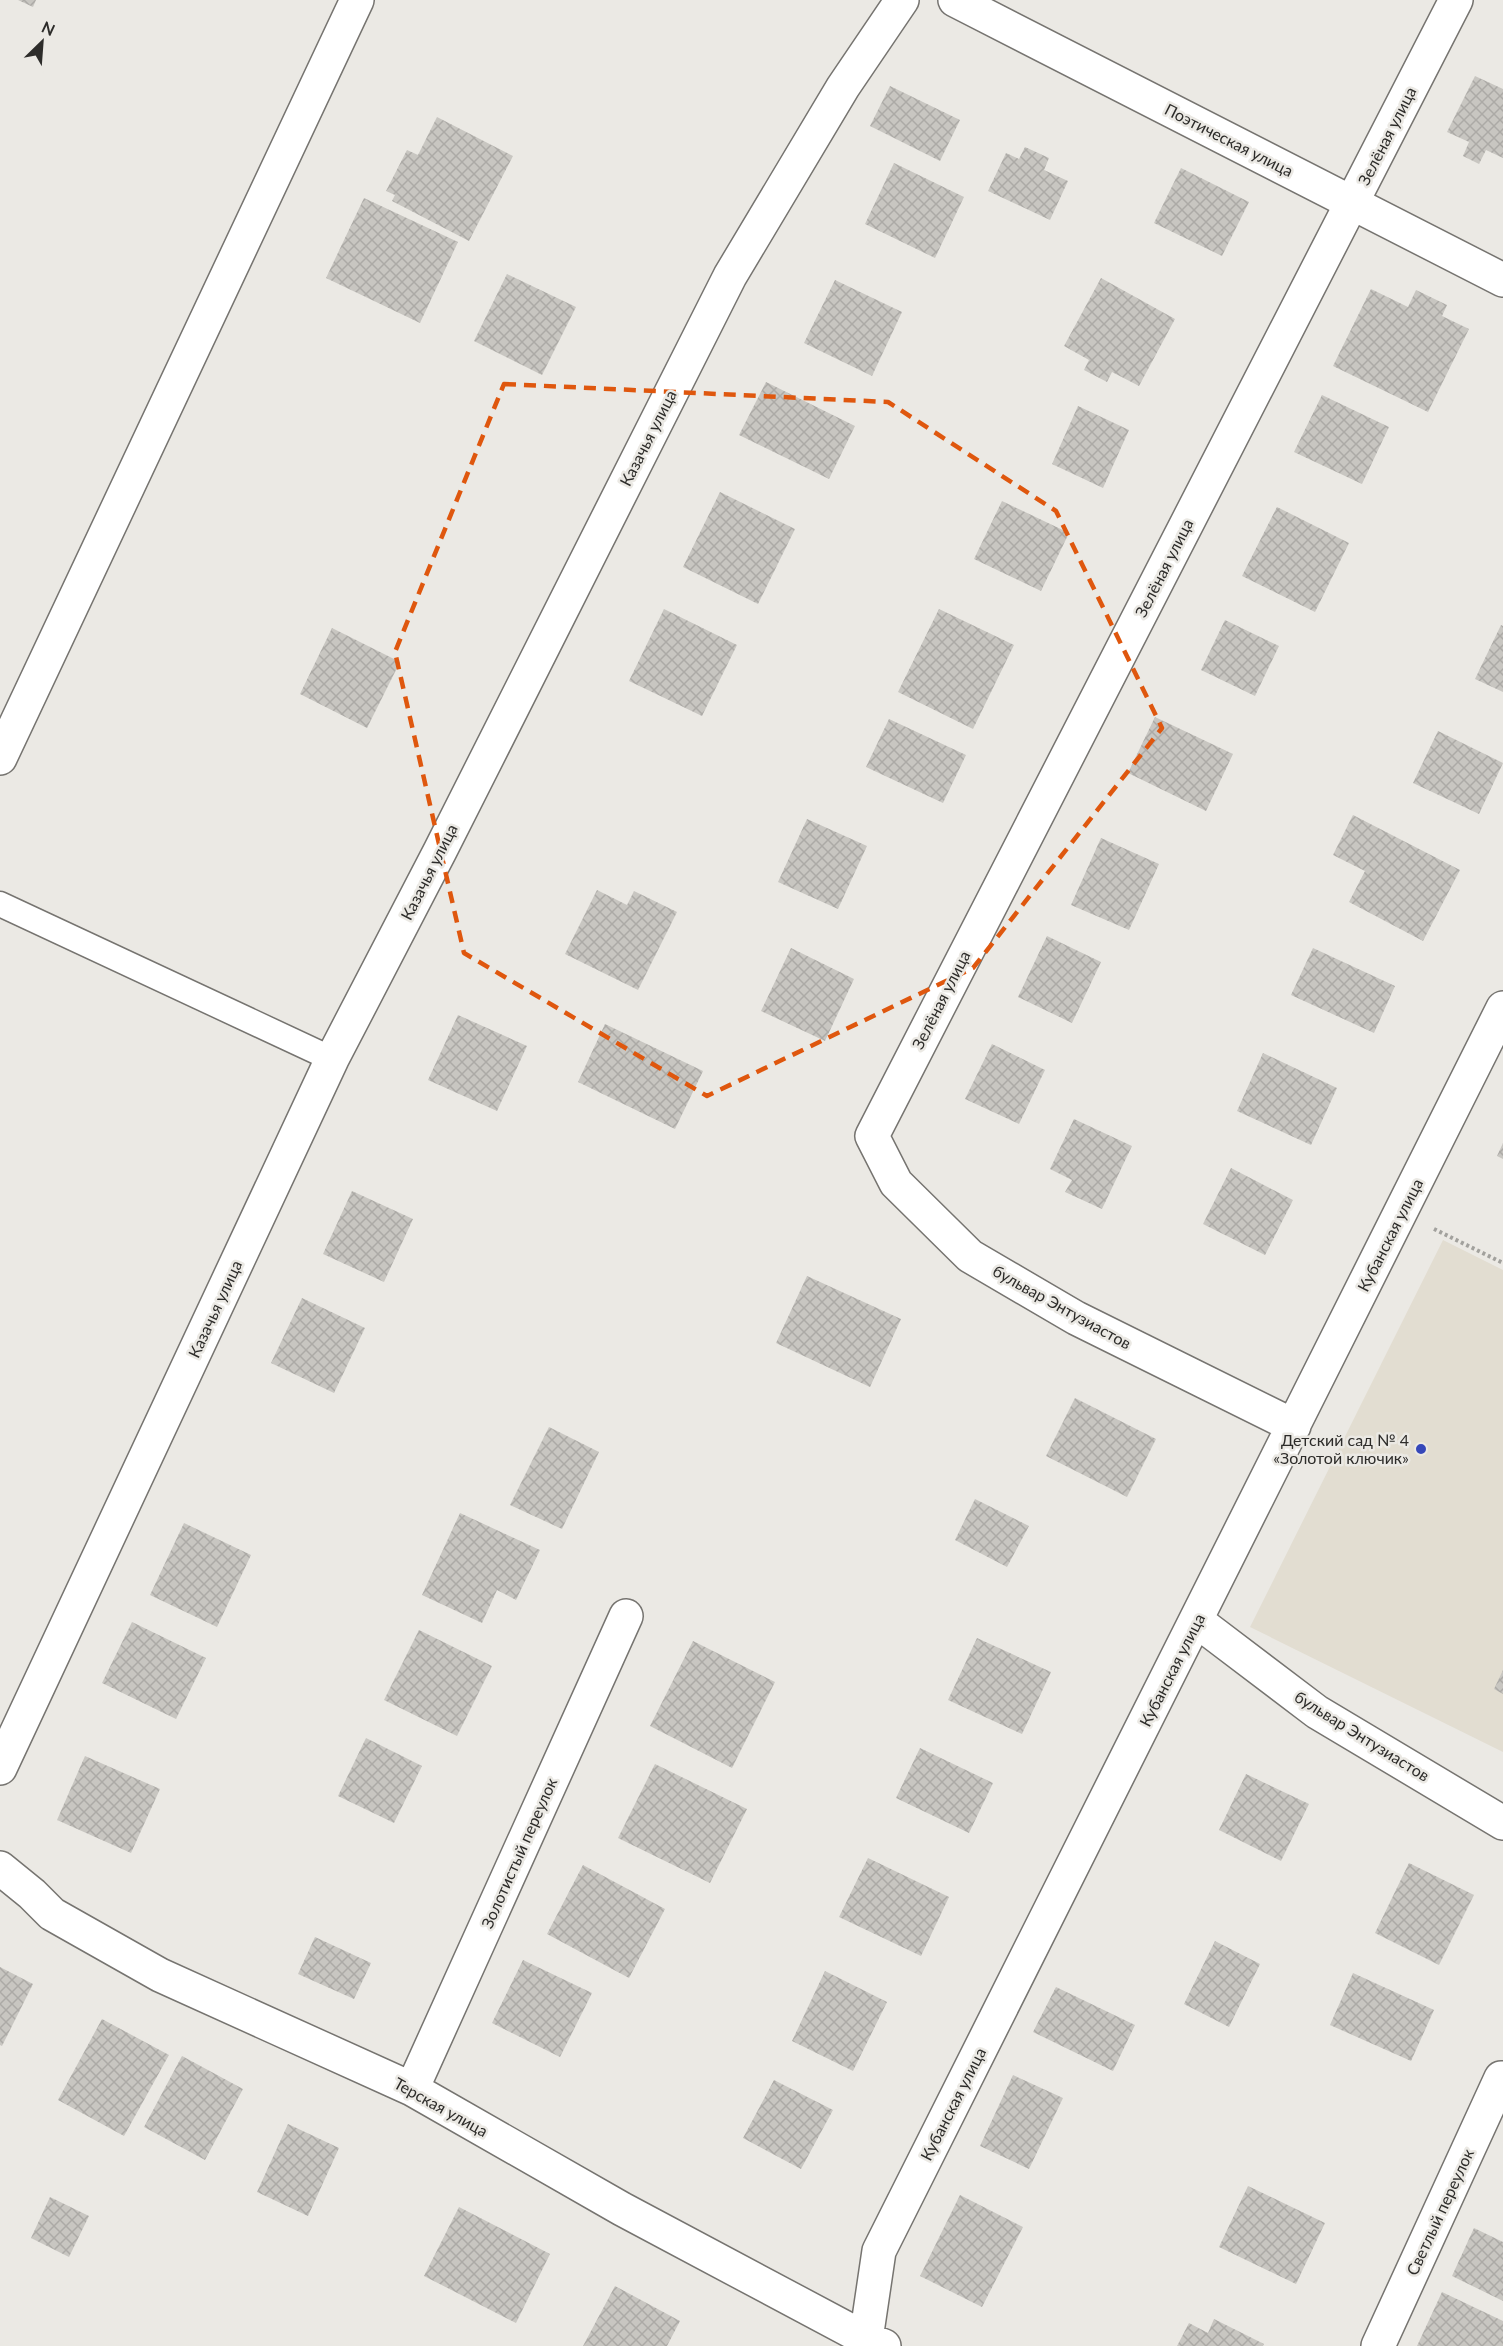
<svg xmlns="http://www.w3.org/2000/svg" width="1503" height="2346" font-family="Lato,sans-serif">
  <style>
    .built { fill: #e2ddd1 }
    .building { fill: url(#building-cross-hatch) }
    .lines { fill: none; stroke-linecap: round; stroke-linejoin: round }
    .lane-casing { stroke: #767470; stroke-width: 27 }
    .street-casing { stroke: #767470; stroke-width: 36 }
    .secondary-casing { stroke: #767470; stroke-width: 36 }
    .path { stroke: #a2a19d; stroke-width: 4; stroke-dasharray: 3 3; stroke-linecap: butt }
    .lane { stroke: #fff; stroke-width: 24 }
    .street { stroke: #fff; stroke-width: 33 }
    .secondary { stroke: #fff; stroke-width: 33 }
    .marked { fill: none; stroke: #df570e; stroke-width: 4.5; stroke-dasharray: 12 8; stroke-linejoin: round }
    .poi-dot { fill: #3547b9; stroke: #ebe9e4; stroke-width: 2 }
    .labels { text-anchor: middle; stroke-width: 5; stroke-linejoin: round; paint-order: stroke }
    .street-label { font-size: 16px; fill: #2d2c2a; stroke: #ebe9e4 }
    .poi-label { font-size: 16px; fill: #2d2c2a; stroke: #ebe9e4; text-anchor: end }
  </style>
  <defs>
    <pattern id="building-cross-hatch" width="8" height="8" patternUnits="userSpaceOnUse" patternTransform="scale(1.5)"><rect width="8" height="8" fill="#c8c6c1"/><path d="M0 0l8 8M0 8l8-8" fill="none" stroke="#acaaa6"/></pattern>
  </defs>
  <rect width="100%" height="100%" fill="#ebe9e4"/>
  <!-- built -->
  <path class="built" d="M 1443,1240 L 1503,1270 L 1503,1752 L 1250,1627 Z"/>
  <!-- building -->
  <path class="building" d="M 18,0 L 36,0 L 33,7 Z
    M 1475,76 L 1503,89 L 1503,158 L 1486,150 L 1479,164 L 1463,156 L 1469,142 L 1447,132 Z
    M 890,86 L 960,120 L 940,161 L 870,126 Z
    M 437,117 L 513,156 L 469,241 L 392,201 L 395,195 L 386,191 L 407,150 L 418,155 Z
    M 1025,147 L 1049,158 L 1044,170 L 1068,181 L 1050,220 L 988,191 L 1006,153 L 1019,159 Z
    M 894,163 L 964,197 L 935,258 L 865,224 Z
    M 1181,168 L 1249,202 L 1222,256 L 1154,223 Z
    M 364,198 L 458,242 L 420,323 L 326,278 Z
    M 507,274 L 576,307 L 542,375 L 474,341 Z
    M 1101,278 L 1175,319 L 1139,386 L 1112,372 L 1107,382 L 1084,370 L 1089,360 L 1064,346 Z
    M 835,280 L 902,312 L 872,376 L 804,343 Z
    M 1371,289 L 1408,307 L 1416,290 L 1447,305 L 1442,316 L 1469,329 L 1428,412 L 1333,366 Z
    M 766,382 L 855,426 L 829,479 L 739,435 Z
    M 1322,395 L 1389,427 L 1362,484 L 1294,452 Z
    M 1078,406 L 1129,430 L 1103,488 L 1052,464 Z
    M 720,492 L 795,529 L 758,604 L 683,567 Z
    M 1002,501 L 1069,533 L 1041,591 L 974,559 Z
    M 1277,507 L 1349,543 L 1315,612 L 1242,576 Z
    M 664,609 L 737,645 L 702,716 L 629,681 Z
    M 939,609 L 1014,645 L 973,729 L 898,692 Z
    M 1225,620 L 1279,646 L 1255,696 L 1201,670 Z
    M 1501,625 L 1503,626 L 1503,692 L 1475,679 Z
    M 332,628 L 400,662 L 367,728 L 300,694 Z
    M 1155,717 L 1233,754 L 1206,811 L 1128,773 Z
    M 889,719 L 966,755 L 943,803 L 866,767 Z
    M 1438,731 L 1503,763 L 1479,814 L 1413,783 Z
    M 1353,815 L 1460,870 L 1423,941 L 1349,902 L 1365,871 L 1333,855 Z
    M 807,819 L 867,846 L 838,909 L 778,882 Z
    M 1101,838 L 1159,864 L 1129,930 L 1071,905 Z
    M 597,890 L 627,905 L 634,891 L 677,912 L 638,990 L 565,954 Z
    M 1047,936 L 1101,962 L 1072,1023 L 1018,997 Z
    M 791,948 L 854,979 L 825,1041 L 761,1011 Z
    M 1313,948 L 1395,986 L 1374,1033 L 1291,995 Z
    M 458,1015 L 527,1046 L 497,1111 L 428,1080 Z
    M 605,1024 L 703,1071 L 675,1129 L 578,1082 Z
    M 992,1044 L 1045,1070 L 1019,1124 L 965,1099 Z
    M 1263,1053 L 1337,1088 L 1311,1145 L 1237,1111 Z
    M 1074,1119 L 1132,1146 L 1102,1209 L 1065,1192 L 1072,1180 L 1050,1169 Z
    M 1503,1143 L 1503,1159 L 1497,1156 Z
    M 1231,1168 L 1293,1200 L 1265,1255 L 1203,1224 Z
    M 352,1191 L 413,1219 L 384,1282 L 323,1254 Z
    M 807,1276 L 901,1319 L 870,1387 L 776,1343 Z
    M 302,1298 L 365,1328 L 334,1393 L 271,1363 Z
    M 1075,1398 L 1156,1439 L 1127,1497 L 1046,1456 Z
    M 549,1427 L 599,1452 L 562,1529 L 510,1505 Z
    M 975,1499 L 1029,1526 L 1007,1567 L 955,1540 Z
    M 460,1513 L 540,1550 L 516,1600 L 497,1590 L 482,1623 L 422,1595 Z
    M 184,1523 L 251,1555 L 217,1627 L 150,1595 Z
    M 132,1622 L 206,1658 L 176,1719 L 102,1683 Z
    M 419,1630 L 492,1666 L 457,1736 L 384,1700 Z
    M 977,1638 L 1051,1672 L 1022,1734 L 948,1700 Z
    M 693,1641 L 775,1682 L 732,1768 L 650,1726 Z
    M 1503,1670 L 1503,1694 L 1494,1689 Z
    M 366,1738 L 422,1766 L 394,1823 L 338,1796 Z
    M 920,1748 L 993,1783 L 969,1833 L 896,1798 Z
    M 85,1756 L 160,1789 L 131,1853 L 57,1820 Z
    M 655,1764 L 747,1809 L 710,1883 L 618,1838 Z
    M 1246,1774 L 1309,1804 L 1281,1861 L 1219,1830 Z
    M 868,1858 L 949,1897 L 921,1956 L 839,1917 Z
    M 1409,1863 L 1474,1895 L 1439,1965 L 1375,1933 Z
    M 583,1865 L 665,1909 L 629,1978 L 547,1934 Z
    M 315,1937 L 371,1963 L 354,1999 L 298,1974 Z
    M 1215,1941 L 1260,1964 L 1229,2027 L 1184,2004 Z
    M 523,1960 L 592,1993 L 560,2057 L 492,2023 Z
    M 0,1967 L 33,1984 L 2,2046 L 0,2045 Z
    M 825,1971 L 887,2002 L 853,2071 L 792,2041 Z
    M 1353,1973 L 1434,2010 L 1411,2061 L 1330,2025 Z
    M 1056,1987 L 1135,2025 L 1113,2071 L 1033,2032 Z
    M 102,2019 L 169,2055 L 124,2136 L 58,2100 Z
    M 182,2056 L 243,2089 L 205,2160 L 144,2127 Z
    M 1013,2075 L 1063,2098 L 1029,2169 L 980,2146 Z
    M 774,2080 L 833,2110 L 801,2169 L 743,2138 Z
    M 288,2124 L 339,2148 L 308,2216 L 257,2192 Z
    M 1248,2186 L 1325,2223 L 1296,2284 L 1219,2247 Z
    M 960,2195 L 1023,2227 L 982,2307 L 920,2276 Z
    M 50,2197 L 89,2216 L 69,2257 L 31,2238 Z
    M 459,2207 L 550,2254 L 516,2323 L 424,2276 Z
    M 1474,2228 L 1503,2242 L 1503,2301 L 1452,2276 Z
    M 615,2286 L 680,2321 L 667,2346 L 583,2346 Z
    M 1442,2292 L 1503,2321 L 1503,2346 L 1417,2346 Z
    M 1214,2319 L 1264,2344 L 1263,2346 L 1177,2346 L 1189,2323 L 1208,2333 Z"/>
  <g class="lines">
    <!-- lane casing -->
    <g class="lane-casing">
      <path id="lane" d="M 0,904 L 332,1059"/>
    </g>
    <!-- street casing -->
    <g class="street-casing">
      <path id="street" d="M 0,758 L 357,0
        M 1294,1426 L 1076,1318 L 970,1256 L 896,1183 L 872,1136 L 1456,0
        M 1197,1621 L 1317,1712 L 1503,1823
        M 0,1768 L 332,1059 L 440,851 L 730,276 L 843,87 L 902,0
        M 0,1868 L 32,1894 L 52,1914 L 160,1975 L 412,2089 L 622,2209 L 866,2339 L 884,2346
        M 412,2089 L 626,1616
        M 866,2339 L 879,2251 L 1503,1008
        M 1378,2346 L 1501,2078"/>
    </g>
    <!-- secondary casing -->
    <g class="secondary-casing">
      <path id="secondary" d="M 955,0 L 1503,280"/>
    </g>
    <!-- path -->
    <path class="path" d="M 1434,1229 L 1503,1263"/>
    <!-- lane -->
    <use href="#lane" class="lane"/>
    <!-- street -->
    <use href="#street" class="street"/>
    <!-- secondary -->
    <use href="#secondary" class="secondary"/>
  </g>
  <!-- marked area -->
  <path class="marked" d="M 504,384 L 888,402 L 1056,511 L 1162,728 L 973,968 L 707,1096 L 464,953 L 395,652 Z"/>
  <!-- markers -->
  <circle class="poi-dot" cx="1421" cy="1449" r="6"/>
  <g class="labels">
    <!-- street labels -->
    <g class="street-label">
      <text transform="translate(1387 136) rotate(-63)" y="6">Зелёная улица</text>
      <text transform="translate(1229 140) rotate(27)" y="6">Поэтическая улица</text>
      <text transform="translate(648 438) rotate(-63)" y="6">Казачья улица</text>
      <text transform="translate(1164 568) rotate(-63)" y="6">Зелёная улица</text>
      <text transform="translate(429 872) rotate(-63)" y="6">Казачья улица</text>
      <text transform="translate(941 1000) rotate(-63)" y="6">Зелёная улица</text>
      <text transform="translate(1390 1235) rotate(-63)" y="6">Кубанская улица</text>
      <text transform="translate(1062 1307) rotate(29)" y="6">бульвар Энтузиастов</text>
      <text transform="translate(215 1309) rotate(-65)" y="6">Казачья улица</text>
      <text transform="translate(1172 1670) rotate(-63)" y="6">Кубанская улица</text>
      <text transform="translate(1362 1736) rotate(32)" y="6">бульвар Энтузиастов</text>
      <text transform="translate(519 1853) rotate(-66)" y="6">Золотистый переулок</text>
      <text transform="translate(953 2104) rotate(-63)" y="6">Кубанская улица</text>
      <text transform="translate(441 2107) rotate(29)" y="6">Терская улица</text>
      <text transform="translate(1440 2212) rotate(-65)" y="6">Светлый переулок</text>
    </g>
    <!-- poi labels -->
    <g class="poi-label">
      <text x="1409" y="1446">Детский сад № 4<tspan x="1409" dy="18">«Золотой ключик»</tspan></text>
    </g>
  </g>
  <!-- north arrow -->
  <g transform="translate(42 42) rotate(25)" stroke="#ebe9e4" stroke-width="4.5" paint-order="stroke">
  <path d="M0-4.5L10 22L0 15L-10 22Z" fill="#2d2c2a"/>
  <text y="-9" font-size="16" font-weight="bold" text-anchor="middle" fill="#2d2c2a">N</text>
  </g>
</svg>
